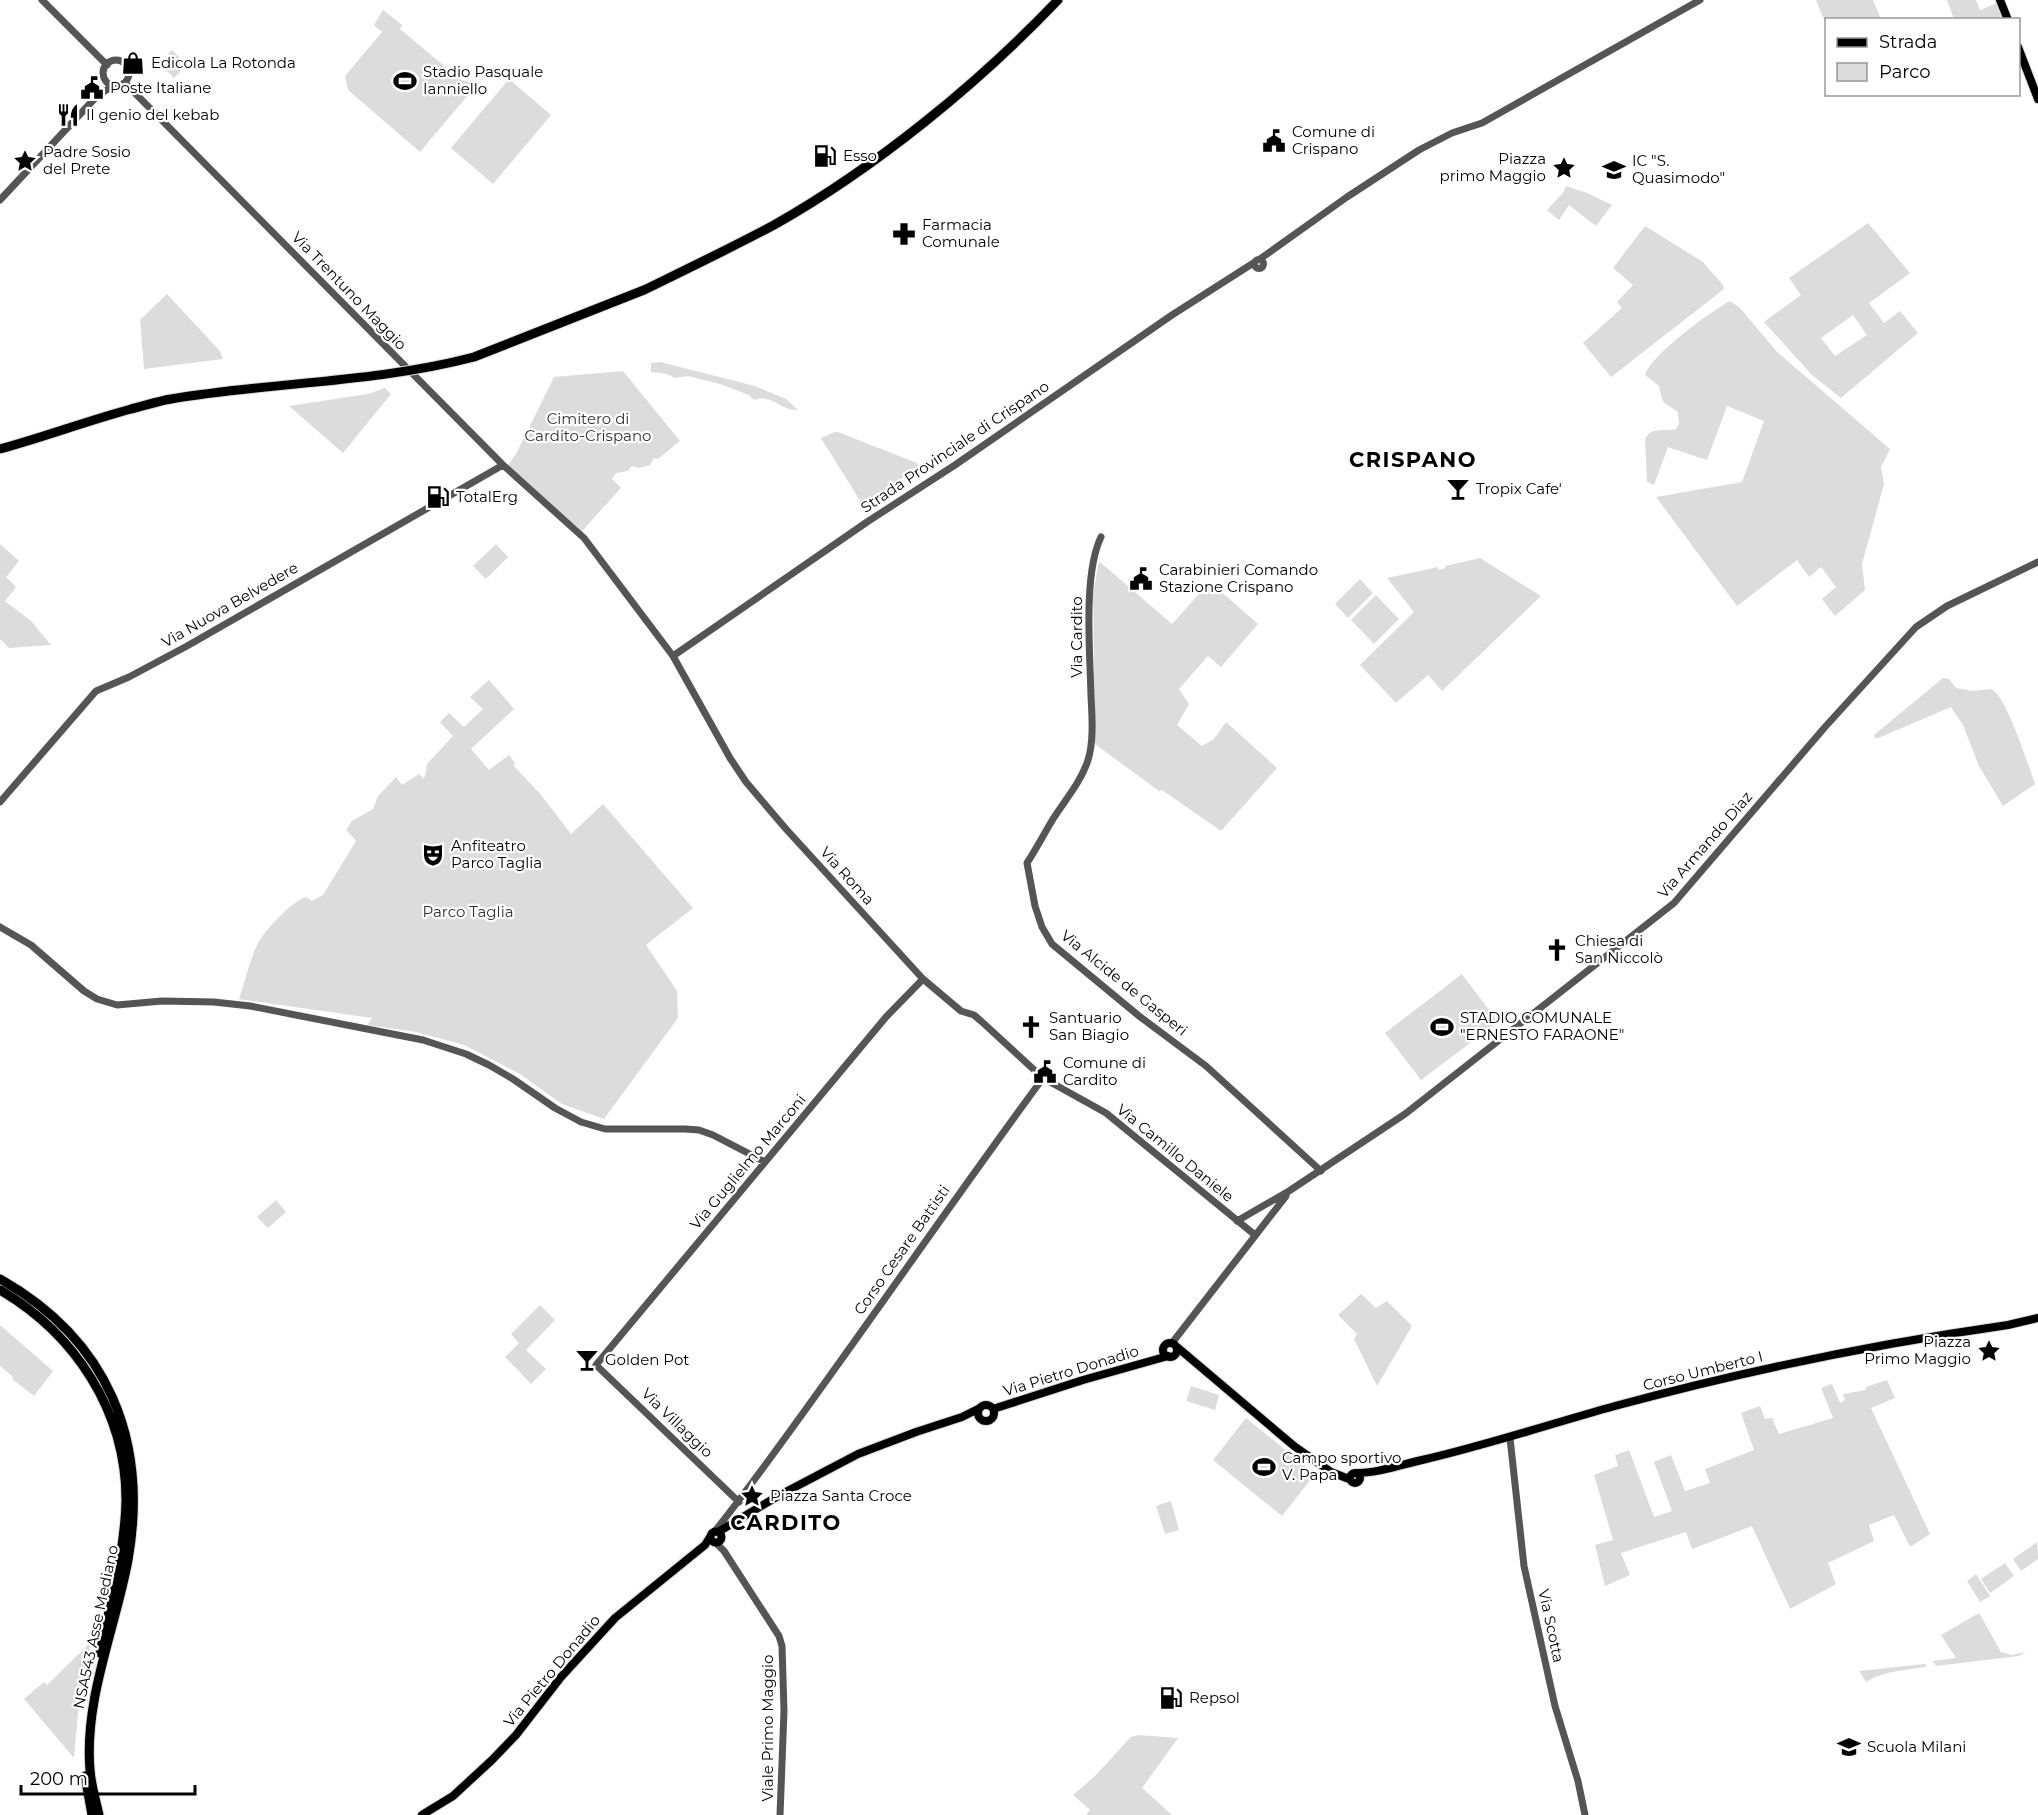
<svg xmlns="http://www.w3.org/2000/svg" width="2038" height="1815" font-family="Montserrat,sans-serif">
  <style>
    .green { fill: #dcdcdc; fill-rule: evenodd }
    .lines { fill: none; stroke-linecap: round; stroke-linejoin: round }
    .major-casing { stroke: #dbdbdb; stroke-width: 10 }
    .highway-casing { stroke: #dbdbdb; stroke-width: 11 }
    .minor { stroke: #555; stroke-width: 7 }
    .major { stroke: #000; stroke-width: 8 }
    .highway { stroke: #000; stroke-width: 9 }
    .highway-bridge-casing { stroke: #dbdbdb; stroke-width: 11; stroke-linecap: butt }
    .highway-bridge { stroke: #000; stroke-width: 9 }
    .labels { text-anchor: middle; stroke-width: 4.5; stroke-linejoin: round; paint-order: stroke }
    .poi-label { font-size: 15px; fill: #000; stroke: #fff; text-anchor: start }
    .street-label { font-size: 15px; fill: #000; stroke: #fff }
    .park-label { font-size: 15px; fill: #333; stroke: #fff }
    .district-label { font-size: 21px; font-weight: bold; letter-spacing: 1.5px; fill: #000; stroke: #fff }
  </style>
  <rect width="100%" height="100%" fill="#fff"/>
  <!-- green -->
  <path class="green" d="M 1816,0 L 1873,0 L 1881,19 L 1826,20 L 1826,24 Z
    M 1947,0 L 1976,0 L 1980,10 L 1997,3 L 2003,19 L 1954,19 Z
    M 383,10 L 402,25 L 400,29 L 461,80 L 468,81 L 474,88 L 420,152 L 348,90 L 345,76 L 382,32 L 374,25 Z
    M 172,50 L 187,65 L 174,78 L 162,66 L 170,57 L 168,54 Z
    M 509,79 L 551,115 L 493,184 L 451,148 Z
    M 1566,186 L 1587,193 L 1612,205 L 1596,226 L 1569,205 L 1559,220 L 1547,210 L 1563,193 Z
    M 1868,223 L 1910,273 L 1869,303 L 1884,323 L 1900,311 L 1918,333 L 1841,398 L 1811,374 L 1764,322 L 1801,295 L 1789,278 ZM 1853,315 L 1867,335 L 1835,356 L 1821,338 Z
    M 1645,226 L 1703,262 L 1723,285 L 1724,289 L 1611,377 L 1583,343 L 1622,308 L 1617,302 L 1633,285 L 1613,268 Z
    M 167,294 L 220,351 L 223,359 L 144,369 L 140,320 Z
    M 1730,301 L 1740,308 L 1777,352 L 1890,449 L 1881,467 L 1884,484 L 1862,564 L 1865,590 L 1835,616 L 1822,599 L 1836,587 L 1821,567 L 1809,577 L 1797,560 L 1737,606 L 1656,497 L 1742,482 L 1764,421 L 1727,406 L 1707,460 L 1668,447 L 1654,485 L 1647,482 L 1645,440 C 1650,426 1664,432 1676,429 L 1679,424 L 1678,412 C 1660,399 1664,407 1659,386 L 1645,375 C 1651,355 1711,311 1730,301 Z
    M 660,362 L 755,386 L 786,399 L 798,410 C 781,411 771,393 754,400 L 749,395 L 720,384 L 688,376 L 675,378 L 667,374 L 651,372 L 651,363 Z
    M 623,371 L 680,441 L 658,459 L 654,458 L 650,465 L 639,468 L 632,466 L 628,471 L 616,473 L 612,479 L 621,488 L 582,531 L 508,465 L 516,454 L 554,377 Z
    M 385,388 L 391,394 L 343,453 L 289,406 L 368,394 Z
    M 835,432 L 838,432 L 917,463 L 919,468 L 913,473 L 910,470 L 892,488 L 893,490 L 881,501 L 875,498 L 864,507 L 821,438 Z
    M 0,544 L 19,561 L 6,577 L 16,587 L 5,601 L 31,621 L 51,645 L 9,648 L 0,639 Z
    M 496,544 L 508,557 L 486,579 L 473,566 Z
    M 1480,558 L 1541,596 L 1442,691 L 1428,675 L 1396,703 L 1360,665 L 1414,612 L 1387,578 L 1438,567 L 1439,570 L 1445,568 L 1445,566 Z
    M 1100,562 L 1172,624 L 1210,582 L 1258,624 L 1221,667 L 1208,656 L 1179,689 L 1189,704 L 1177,725 L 1202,746 L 1214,739 L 1226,722 L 1277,768 L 1221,831 L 1162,790 L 1159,791 L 1095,744 L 1093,595 L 1098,566 Z
    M 1360,579 L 1373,593 L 1348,618 L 1335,604 Z
    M 1376,595 L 1399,619 L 1374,644 L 1351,620 Z
    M 1943,678 L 1949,679 L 1956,688 L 1973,691 L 1991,689 C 2007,696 2028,765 2035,784 L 2003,806 L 1979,766 L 1963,725 L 1951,707 L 1876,739 L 1874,735 Z
    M 489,680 L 514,709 L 471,749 L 489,770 L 509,755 L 515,763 L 514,766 L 541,795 L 571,834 L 603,804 L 693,908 L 646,945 L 677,991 L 678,1018 L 604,1119 L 562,1104 L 520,1074 L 464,1045 L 416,1032 L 367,1025 L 372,1018 L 239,999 C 245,982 249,962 257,945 C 262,933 294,899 306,897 L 312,901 L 323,895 L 356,841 L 346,830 L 352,821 L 373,809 L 378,796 L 396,777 L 402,785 L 419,774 L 424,779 L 427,766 L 426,765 L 453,736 L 440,722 L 449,713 L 464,727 L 483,709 L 470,697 Z
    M 1462,974 L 1498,1022 L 1421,1080 L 1385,1033 Z
    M 276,1200 L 286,1212 L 268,1228 L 257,1217 Z
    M 1361,1294 L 1376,1308 L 1387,1301 L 1412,1326 L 1377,1386 L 1354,1339 L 1357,1334 L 1338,1315 Z
    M 540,1305 L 555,1320 L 526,1350 L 546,1369 L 531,1384 L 505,1357 L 519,1343 L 511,1334 Z
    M 0,1325 L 53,1371 L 34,1396 L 12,1379 L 13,1377 L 0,1366 Z
    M 1887,1380 L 1895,1398 L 1871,1408 L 1930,1534 L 1910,1547 L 1894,1515 L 1869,1525 L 1874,1541 L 1828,1563 L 1836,1584 L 1790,1609 L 1752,1526 L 1692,1549 L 1686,1532 L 1621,1553 L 1630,1575 L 1605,1586 L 1595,1545 L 1613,1540 L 1594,1475 L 1618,1466 L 1615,1455 L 1629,1450 L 1654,1517 L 1672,1511 L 1654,1462 L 1671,1455 L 1685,1491 L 1710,1483 L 1705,1469 L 1754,1450 L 1741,1413 L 1760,1406 L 1765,1419 L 1772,1418 L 1779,1434 L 1833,1418 L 1821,1388 L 1832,1384 L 1840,1403 L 1845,1400 L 1843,1394 L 1866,1390 L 1866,1387 Z
    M 1191,1386 L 1219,1395 L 1215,1410 L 1186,1401 Z
    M 1246,1418 L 1315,1474 L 1282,1516 L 1213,1460 Z
    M 1171,1501 L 1179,1530 L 1165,1534 L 1156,1506 Z
    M 2037,1542 L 2038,1559 L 2021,1571 L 2013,1559 Z
    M 2005,1563 L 2014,1576 L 1990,1593 L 1981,1579 Z
    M 1976,1574 L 1990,1596 L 1980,1602 L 1967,1581 Z
    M 1979,1613 L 2001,1652 L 2012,1655 L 2026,1652 L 2019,1656 L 1936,1666 L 1933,1661 L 1956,1658 L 1941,1635 Z
    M 88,1645 L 91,1645 L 90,1650 L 78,1713 L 74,1758 L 24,1699 L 44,1682 L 47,1685 Z
    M 1925,1664 L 1927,1667 C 1906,1670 1883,1671 1866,1682 L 1859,1671 Z
    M 1139,1735 L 1178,1738 L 1142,1788 L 1172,1815 L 1086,1815 L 1090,1810 L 1073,1795 L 1094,1777 L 1131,1737 Z"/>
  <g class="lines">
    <!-- major casing -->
    <g class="major-casing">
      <path id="major" d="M 2000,0 L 2008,20
        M 2018,47 L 2038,99
        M1163 1350a7 7 0 1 1 14 0a7 7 0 1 1-14 0Z
        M 1177,1347 L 1294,1446 L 1331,1472 L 1349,1479
        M978 1413a8 8 0 1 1 16 0a8 8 0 1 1-16 0Z
        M 993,1409 L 1083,1380 L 1168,1356
        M1350 1478a5 5 0 1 1 10 0a5 5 0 1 1-10 0Z
        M 1355,1473 C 1378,1473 1400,1465 1422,1460 C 1487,1445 1550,1424 1615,1406 C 1744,1371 1875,1344 2008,1325 L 2038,1318
        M710.5 1537a5.5 5.5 0 1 1 11 0a5.5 5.5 0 1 1-11 0Z
        M 718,1532 L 778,1496 L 858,1454 L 916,1432 L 962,1417 L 980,1408
        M 422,1815 L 453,1796 L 492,1760 L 516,1735 L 561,1677 L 615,1618 L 705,1545 L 710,1537"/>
    </g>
    <!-- highway casing -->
    <g class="highway-casing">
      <path id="highway" d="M 644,290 C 687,269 731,248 774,225 C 875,168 978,84 1058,0
        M 0,1279 C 108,1340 149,1440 128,1560 C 115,1630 84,1699 90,1770 C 91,1785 96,1801 99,1815
        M 0,1290 C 75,1334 126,1411 126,1500 C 125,1552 110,1602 100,1653
        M 85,1776 L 92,1815"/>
    </g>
    <!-- minor -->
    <path class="minor" d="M 42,0 L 107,65
      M103 73a13 13 0 1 1 26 0a13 13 0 1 1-26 0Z
      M 125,83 L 503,465 L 584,538 L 673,656 L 730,758 L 746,782 L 786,829 L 923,979 L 961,1011 L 974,1015 L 981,1021 L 1043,1078 L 1106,1113 L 1255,1235
      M 0,200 L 98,95 L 113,86
      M 1260,259 L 1347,197 L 1419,150 L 1452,133 L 1482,123 L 1700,0
      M1254.5 264a4.5 4.5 0 1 1 9 0a4.5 4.5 0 1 1-9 0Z
      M 1101,537 C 1083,574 1090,653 1091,696 C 1092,716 1094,741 1088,760 C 1081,782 1065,800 1053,819 C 1044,834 1036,849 1027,863 L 1035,906 L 1042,927 L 1052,944 L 1139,1016 L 1206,1066 L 1321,1171
      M 673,656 L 867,522 L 955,465 L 1172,315 L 1255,262
      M 0,802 L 96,691 L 129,677 L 187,646 L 503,465
      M 0,927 L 31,945 L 84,991 L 97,999 L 117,1005 L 162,1001 L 214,1002 L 250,1006 L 423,1040 L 466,1054 L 489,1065 L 513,1079 L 555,1108 L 581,1122 L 605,1129 L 685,1129 L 699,1130 L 713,1135 L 765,1162
      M 1237,1221 L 1289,1191 L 1405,1114 L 1674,903 L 1825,727 L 1916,627 L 1947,606 L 2038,562
      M 1172,1343 L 1286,1196
      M 1510,1438 L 1524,1566 L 1555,1706 L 1578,1781 L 1585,1815
      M 739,1502 L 596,1365 L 886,1017 L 923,979
      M 715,1531 C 758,1477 798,1420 839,1363 C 907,1268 974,1172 1043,1078
      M 716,1543 L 724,1551 L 779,1636 L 782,1646 L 784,1711 L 780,1815"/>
    <!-- major -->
    <use href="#major" class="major"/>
    <!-- highway -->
    <use href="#highway" class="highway"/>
    <!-- highway-bridge casing -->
    <g class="highway-bridge-casing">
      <path id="highway-bridge" d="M 0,449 C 44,437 87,421 131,409 C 144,406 158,401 171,399 C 272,382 375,383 474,357 L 644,290"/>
    </g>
    <!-- highway-bridge -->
    <use href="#highway-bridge" class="highway-bridge"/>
  </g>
  <!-- icons -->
  <defs>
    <g id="shop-bare" transform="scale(1.8)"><path d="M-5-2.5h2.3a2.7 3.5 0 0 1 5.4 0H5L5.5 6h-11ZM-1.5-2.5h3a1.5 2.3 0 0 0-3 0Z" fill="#000" stroke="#fff" stroke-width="2.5" paint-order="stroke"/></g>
    <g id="stadium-bare" transform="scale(1.8)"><path d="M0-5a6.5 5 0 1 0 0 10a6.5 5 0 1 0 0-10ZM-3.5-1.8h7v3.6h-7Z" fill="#000" stroke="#fff" stroke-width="2.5" paint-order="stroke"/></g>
    <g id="civic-bare" transform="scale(1.8)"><path d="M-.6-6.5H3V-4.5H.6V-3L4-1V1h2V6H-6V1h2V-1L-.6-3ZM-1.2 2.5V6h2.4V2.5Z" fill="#000" stroke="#fff" stroke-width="2.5" paint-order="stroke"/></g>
    <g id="restaurant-bare" transform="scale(1.8)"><path d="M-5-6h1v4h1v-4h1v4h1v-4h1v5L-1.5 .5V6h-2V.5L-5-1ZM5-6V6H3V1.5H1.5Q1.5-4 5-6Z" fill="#000" stroke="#fff" stroke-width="2.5" paint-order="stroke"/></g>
    <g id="fuel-bare" transform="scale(1.8)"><path d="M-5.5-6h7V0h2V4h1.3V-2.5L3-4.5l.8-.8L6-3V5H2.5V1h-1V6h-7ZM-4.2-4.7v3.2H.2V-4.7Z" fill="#000" stroke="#fff" stroke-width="2.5" paint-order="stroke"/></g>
    <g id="sight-bare" transform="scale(1.8)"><path d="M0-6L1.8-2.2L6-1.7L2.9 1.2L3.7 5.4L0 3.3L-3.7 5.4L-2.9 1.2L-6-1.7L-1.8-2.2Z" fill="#000" stroke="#fff" stroke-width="2.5" paint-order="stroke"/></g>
    <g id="school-bare" transform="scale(1.8)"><path d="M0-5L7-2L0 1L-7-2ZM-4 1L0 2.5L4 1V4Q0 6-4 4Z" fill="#000" stroke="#fff" stroke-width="2.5" paint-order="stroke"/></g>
    <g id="pharmacy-bare" transform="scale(1.8)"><path d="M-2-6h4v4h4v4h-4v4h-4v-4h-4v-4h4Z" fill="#000" stroke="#fff" stroke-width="2.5" paint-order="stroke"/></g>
    <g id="bar-bare" transform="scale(1.8)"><path d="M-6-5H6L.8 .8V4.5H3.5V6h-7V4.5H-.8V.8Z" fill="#000" stroke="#fff" stroke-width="2.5" paint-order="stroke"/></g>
    <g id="theatre-bare" transform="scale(1.8)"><path d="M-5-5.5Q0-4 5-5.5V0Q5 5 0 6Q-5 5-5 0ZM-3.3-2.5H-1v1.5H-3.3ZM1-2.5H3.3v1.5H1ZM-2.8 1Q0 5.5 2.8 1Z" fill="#000" stroke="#fff" stroke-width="2.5" paint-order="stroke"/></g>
    <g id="church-bare" transform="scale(1.8)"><path d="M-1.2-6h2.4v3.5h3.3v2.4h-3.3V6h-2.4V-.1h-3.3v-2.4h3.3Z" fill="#000" stroke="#fff" stroke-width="2.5" paint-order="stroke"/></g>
  </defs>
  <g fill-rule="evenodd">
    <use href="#shop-bare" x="133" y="63"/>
    <use href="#stadium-bare" x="405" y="81"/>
    <use href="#civic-bare" x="92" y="88"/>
    <use href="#restaurant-bare" x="68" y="115"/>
    <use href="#civic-bare" x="1274" y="141"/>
    <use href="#fuel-bare" x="825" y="156"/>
    <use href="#sight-bare" x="25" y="161"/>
    <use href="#sight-bare" x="1564" y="168"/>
    <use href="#school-bare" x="1614" y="170"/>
    <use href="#pharmacy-bare" x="904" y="234"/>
    <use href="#bar-bare" x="1458" y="489"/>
    <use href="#fuel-bare" x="438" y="497"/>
    <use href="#civic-bare" x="1141" y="579"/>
    <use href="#theatre-bare" x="433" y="855"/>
    <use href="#church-bare" x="1557" y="950"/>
    <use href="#church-bare" x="1031" y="1027"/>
    <use href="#stadium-bare" x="1442" y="1027"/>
    <use href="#civic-bare" x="1045" y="1072"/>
    <use href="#sight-bare" x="1989" y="1351"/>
    <use href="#bar-bare" x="587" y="1360"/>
    <use href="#stadium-bare" x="1264" y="1467"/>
    <use href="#sight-bare" x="752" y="1496"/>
    <use href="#fuel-bare" x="1171" y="1698"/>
    <use href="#school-bare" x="1849" y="1747"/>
  </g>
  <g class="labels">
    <!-- poi labels -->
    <g class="poi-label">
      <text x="151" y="68">Edicola La Rotonda</text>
      <text x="423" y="77">Stadio Pasquale<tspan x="423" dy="17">Ianniello</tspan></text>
      <text x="110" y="93">Poste Italiane</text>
      <text x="86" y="120">Il genio del kebab</text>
      <text x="1292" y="137">Comune di<tspan x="1292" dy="17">Crispano</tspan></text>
      <text x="43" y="157">Padre Sosio<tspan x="43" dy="17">del Prete</tspan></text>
      <text x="843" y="161">Esso</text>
      <text x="1546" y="164" text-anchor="end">Piazza<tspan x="1546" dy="17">primo Maggio</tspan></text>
      <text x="1632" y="166">IC "S.<tspan x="1632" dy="17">Quasimodo"</tspan></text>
      <text x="922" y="230">Farmacia<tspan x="922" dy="17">Comunale</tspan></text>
      <text x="1476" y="494">Tropix Cafe'</text>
      <text x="456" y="502">TotalErg</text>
      <text x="1159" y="575">Carabinieri Comando<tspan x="1159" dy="17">Stazione Crispano</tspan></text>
      <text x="451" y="851">Anfiteatro<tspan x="451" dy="17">Parco Taglia</tspan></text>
      <text x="1575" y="946">Chiesa di<tspan x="1575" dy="17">San Niccolò</tspan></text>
      <text x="1049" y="1023">Santuario<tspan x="1049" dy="17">San Biagio</tspan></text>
      <text x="1460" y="1023">STADIO COMUNALE<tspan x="1460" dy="17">"ERNESTO FARAONE"</tspan></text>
      <text x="1063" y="1068">Comune di<tspan x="1063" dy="17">Cardito</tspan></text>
      <text x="1971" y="1347" text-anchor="end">Piazza<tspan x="1971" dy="17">Primo Maggio</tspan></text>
      <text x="605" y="1365">Golden Pot</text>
      <text x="1282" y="1463">Campo sportivo<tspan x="1282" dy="17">V. Papa</tspan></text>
      <text x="770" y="1501">Piazza Santa Croce</text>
      <text x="1189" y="1703">Repsol</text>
      <text x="1867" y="1752">Scuola Milani</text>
    </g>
    <!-- street labels -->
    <g class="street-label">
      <text transform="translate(349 291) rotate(46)" y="5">Via Trentuno Maggio</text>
      <text transform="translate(955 447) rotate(-34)" y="5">Strada Provinciale di Crispano</text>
      <text transform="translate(230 605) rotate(-30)" y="5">Via Nuova Belvedere</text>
      <text transform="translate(1077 637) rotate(-90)" y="5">Via Cardito</text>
      <text transform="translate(1705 845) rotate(-49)" y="5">Via Armando Diaz</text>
      <text transform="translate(847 876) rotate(48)" y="5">Via Roma</text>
      <text transform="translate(1124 983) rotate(39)" y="5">Via Alcide de Gasperi</text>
      <text transform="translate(1175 1153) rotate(39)" y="5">Via Camillo Daniele</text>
      <text transform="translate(748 1162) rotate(-50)" y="5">Via Guglielmo Marconi</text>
      <text transform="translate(902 1250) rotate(-55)" y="5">Corso Cesare Battisti</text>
      <text transform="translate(1071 1371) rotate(-17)" y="5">Via Pietro Donadio</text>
      <text transform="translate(1703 1371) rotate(-14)" y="5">Corso Umberto I</text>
      <text transform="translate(677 1423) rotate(44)" y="5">Via Villaggio</text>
      <text transform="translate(1551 1626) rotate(78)" y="5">Via Scotta</text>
      <text transform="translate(96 1627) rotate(-78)" y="5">NSA543 Asse Mediano</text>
      <text transform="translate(552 1671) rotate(-50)" y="5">Via Pietro Donadio</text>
      <text transform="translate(768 1728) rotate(-90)" y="5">Viale Primo Maggio</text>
    </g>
    <!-- park labels -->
    <g class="park-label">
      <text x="588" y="424">Cimitero di<tspan x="588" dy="17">Cardito-Crispano</tspan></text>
      <text x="468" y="917">Parco Taglia</text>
    </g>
    <!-- district labels -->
    <g class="district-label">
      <text x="1413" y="467">CRISPANO</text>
      <text x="786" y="1530">CARDITO</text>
    </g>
  </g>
  <!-- legend -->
  <rect x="1825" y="18" width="195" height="78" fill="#ffffff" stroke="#999999" stroke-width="1.5"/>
  <rect x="1837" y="38" width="30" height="9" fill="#000000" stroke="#999999" stroke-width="1.5"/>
  <text x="1879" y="48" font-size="18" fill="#000000">Strada</text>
  <rect x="1837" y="63" width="30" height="18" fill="#dcdcdc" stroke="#999999" stroke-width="1.5"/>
  <text x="1879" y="78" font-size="18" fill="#000000">Parco</text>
  <!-- scale -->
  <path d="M21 1785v9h174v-9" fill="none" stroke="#000000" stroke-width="3"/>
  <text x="30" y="1785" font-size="18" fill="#000000" stroke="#ffffff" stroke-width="4.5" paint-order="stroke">200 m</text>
</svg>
